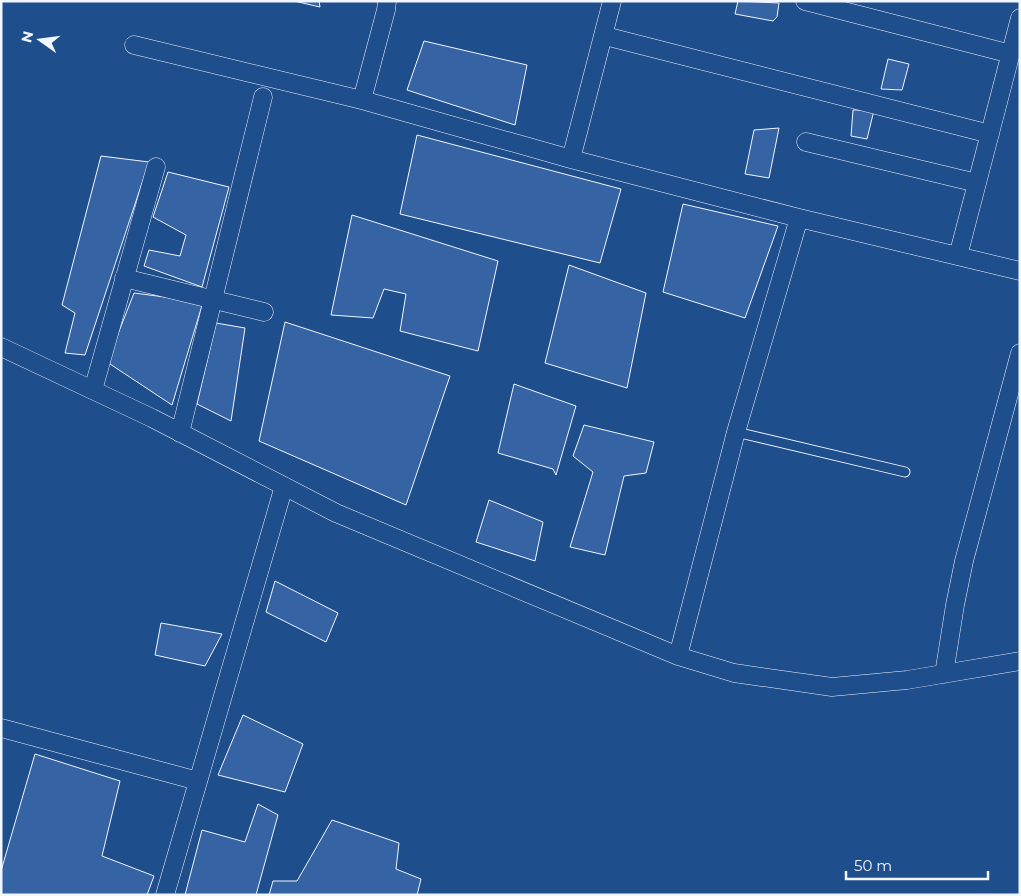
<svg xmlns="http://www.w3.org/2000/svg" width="1021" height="896" font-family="Montserrat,sans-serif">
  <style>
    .building { fill: #3563a3; stroke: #f2f6ff }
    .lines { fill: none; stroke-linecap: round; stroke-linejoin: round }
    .lane-casing { stroke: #f2f6ff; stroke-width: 11 }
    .street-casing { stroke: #f2f6ff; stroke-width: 19 }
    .lane { stroke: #1f4e8c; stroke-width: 9 }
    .street { stroke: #1f4e8c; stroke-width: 18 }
  </style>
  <rect width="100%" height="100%" fill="#1f4e8c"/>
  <!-- building -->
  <path class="building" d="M 294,1 L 319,1 L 320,7 Z
    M 738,1 L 779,3 L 777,17 L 773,21 L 735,14 Z
    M 424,41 L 527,65 L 515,125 L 407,90 Z
    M 888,59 L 909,64 L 902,90 L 881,89 Z
    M 853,110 L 874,110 L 867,139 L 851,136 Z
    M 779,128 L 769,178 L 745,174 L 754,130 Z
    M 417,135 L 621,189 L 600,263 L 400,214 Z
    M 101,156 L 149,162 L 85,355 L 65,353 L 75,313 L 62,305 Z
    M 168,172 L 229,187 L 202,287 L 144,266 L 149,250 L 180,256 L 186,235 L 153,217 Z
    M 683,204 L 778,226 L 745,318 L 663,292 Z
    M 352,215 L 498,261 L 478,351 L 400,331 L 406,294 L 384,289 L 373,318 L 331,315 Z
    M 569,265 L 646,293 L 627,388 L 545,363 Z
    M 134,293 L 203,302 L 172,405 L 107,362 Z
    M 285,322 L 450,376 L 406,505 L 259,441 Z
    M 216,323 L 245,328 L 231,421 L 197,404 Z
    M 514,384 L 576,406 L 556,475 L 553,469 L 498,453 Z
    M 584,425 L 654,442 L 646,473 L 624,476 L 605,555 L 570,547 L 593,472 L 573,456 Z
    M 489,500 L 543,522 L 535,561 L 476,542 Z
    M 275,581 L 338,613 L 326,642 L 266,612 Z
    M 161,623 L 222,634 L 205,666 L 155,655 Z
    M 243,715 L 303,744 L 285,792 L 218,775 Z
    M 35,754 L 120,781 L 102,856 L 154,876 L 147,895 L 1,895 L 1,871 Z
    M 258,804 L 278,815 L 256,895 L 185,895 L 202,830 L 245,842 Z
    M 332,820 L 399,843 L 396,869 L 421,879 L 417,895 L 269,895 L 273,881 L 297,881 Z"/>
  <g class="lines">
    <!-- lane casing -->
    <g class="lane-casing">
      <path id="lane" d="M 736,432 L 905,472"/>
    </g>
    <!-- street casing -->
    <g class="street-casing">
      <path id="street" d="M 805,1 L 1011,54
        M 605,36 L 990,134
        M 134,45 L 362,100 L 571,159 L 799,218 L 1020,271
        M 362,100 L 386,10 L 387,1
        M 806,142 L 977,183
        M 571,159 L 612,1
        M 958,256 L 1020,18
        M 124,278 L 264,312
        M 1,347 L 152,418 L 336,513 L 678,656 L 734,673 L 832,687 L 907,680 L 1020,661
        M 93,390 L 156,167
        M 180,433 L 263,97
        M 678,656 L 736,432 L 799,218
        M 944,674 L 955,605 L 964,561 L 1020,353
        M 1,728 L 198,781
        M 165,895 L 284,486"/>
    </g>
    <!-- lane -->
    <use href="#lane" class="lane"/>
    <!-- street -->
    <use href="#street" class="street"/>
  </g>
  <!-- border -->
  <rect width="1021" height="896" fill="none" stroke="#f2f6ff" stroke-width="5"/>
  <!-- north arrow -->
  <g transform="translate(40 40) rotate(284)" stroke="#1f4e8c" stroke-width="4" paint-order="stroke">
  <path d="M0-4L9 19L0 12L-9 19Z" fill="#f2f6ff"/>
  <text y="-8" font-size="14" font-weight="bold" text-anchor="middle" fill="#f2f6ff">N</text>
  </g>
  <!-- scale -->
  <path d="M846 871v8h142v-8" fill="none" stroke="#f2f6ff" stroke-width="2.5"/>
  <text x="854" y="871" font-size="15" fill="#f2f6ff" stroke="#1f4e8c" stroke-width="4" paint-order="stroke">50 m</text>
</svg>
